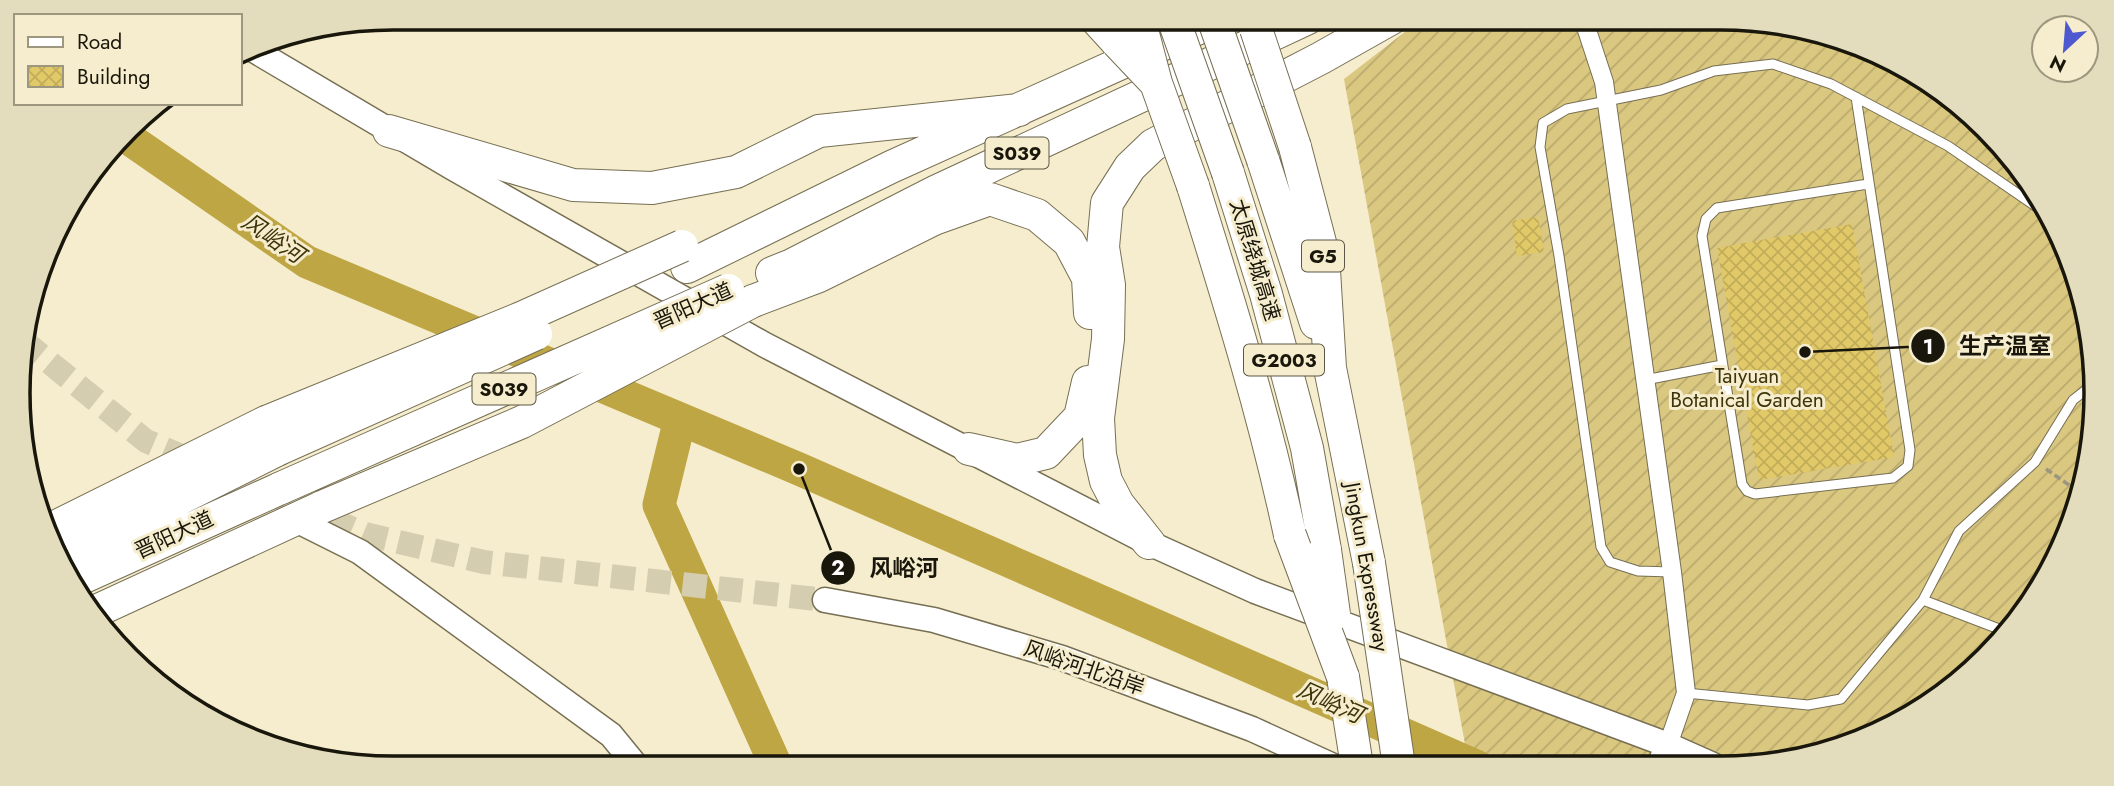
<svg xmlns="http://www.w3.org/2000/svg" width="2114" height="786" font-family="Jost,'Noto Sans SC',sans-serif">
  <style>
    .garden { fill: url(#garden-furrows) }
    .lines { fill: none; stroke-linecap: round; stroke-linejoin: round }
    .river { stroke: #bfa644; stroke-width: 33 }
    .building { fill: url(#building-cross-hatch) }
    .secondary-tunnel { stroke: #d4cdb0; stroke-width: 24; stroke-dasharray: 24 12; stroke-linecap: butt }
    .lane-casing { stroke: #776f53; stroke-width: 11 }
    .street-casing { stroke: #776f53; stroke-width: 20 }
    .secondary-casing { stroke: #776f53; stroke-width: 27 }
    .highway-casing { stroke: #776f53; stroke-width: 34 }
    .path { stroke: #9c967f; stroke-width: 3.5; stroke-dasharray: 7 3.5; stroke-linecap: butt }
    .lane { stroke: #fff; stroke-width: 9 }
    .street { stroke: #fff; stroke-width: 18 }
    .secondary { stroke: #fff; stroke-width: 24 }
    .highway { stroke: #fff; stroke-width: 32 }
    .highway-bridge-casing { stroke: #776f53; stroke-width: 34; stroke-linecap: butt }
    .highway-bridge { stroke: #fff; stroke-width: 32 }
    .labels { text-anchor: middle; stroke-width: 6; stroke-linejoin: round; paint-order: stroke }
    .shield { fill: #f5edcd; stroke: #5b5645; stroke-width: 2 }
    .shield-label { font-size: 19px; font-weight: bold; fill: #19160b }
    .street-label { font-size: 21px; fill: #19160b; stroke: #f5edcd }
    .park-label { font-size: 21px; fill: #3f350a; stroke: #f5edcd }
    .water-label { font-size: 23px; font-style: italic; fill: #3f350a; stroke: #f5edcd }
    .rim { fill: none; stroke: #19160b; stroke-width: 3.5 }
    .leader { fill: none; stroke: #19160b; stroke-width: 2.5 }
    .callout-dot { fill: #19160b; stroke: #f5edcd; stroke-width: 2.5 }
    .mark-label { font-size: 21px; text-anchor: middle; font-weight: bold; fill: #fff }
    .callout-label { font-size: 23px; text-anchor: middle; font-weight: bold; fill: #19160b; stroke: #f5edcd; stroke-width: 6; stroke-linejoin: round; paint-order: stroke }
  </style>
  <defs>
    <pattern id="garden-furrows" width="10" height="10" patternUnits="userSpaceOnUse" patternTransform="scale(1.75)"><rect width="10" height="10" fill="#dac780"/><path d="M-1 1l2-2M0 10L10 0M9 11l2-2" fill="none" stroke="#baaa6d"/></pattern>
    <pattern id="building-cross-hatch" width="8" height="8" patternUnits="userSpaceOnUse" patternTransform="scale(1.75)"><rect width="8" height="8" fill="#e2c968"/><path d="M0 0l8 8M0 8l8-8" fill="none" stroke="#c1ac59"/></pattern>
  </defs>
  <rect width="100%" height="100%" fill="#f5edcd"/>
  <!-- garden -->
  <path class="garden" d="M 1423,18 L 1721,18 L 1819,30 L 1950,95 L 2046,206 L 2093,344 L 2084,491 L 2033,601 L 1969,675 L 1887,730 L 1770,765 L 1469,766 L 1344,79 Z"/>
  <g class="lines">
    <!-- river -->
    <path class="river" d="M 125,136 L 307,262 L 799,469 L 1476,766
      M 680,419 L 659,505 L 777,768"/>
  </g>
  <!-- building -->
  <path class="building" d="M 1538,217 L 1544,252 L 1517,256 L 1512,221 Z
    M 1852,224 L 1894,457 L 1759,480 L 1717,248 Z"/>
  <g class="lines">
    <!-- secondary-tunnel -->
    <path class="secondary-tunnel" d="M 22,340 L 146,441 L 365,534 L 484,562 L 825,600"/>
    <!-- lane casing -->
    <g class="lane-casing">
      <path id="lane" d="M 1856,97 L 1910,450 L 1908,466 L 1893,478 L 1755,494 L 1747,491 L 1742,484 L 1702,236 L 1706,219 L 1717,208 L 1868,184
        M 1645,380 L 1722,365
        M 1672,572 L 1638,571 L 1610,562 L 1601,547 L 1559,256 L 1540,147 L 1543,123 L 1567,109 L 1661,90 L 1714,71 L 1773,64 L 1831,84 L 1948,146 L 2050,216
        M 1923,600 L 2007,632
        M 1686,693 L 1808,705 L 1841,699 L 1923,600 L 1959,531 L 2035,462 L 2073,400 L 2091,386"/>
    </g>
    <!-- street casing -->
    <g class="street-casing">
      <path id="street" d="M 1583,18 L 1604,82 L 1672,572 L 1686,693 L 1668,745"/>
    </g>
    <!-- secondary casing -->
    <g class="secondary-casing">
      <path id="secondary" d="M 252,49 L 453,168 L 765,345 L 1149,543 L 1255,591 L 1668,745 L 1713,765
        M 296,520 L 360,552 L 611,735 L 638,768
        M 825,600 L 934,620 L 1062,658 L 1252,729 L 1333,766
        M 1659,765 L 1668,745"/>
    </g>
    <!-- highway casing -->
    <g class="highway-casing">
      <path id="highway" d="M 1095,18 L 1117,42
        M 389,131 L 573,185 L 652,188 L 736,172 L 819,131 L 1019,110
        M 1295,147 L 1323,254 L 1330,368 L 1369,563
        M 1263,160 L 1316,323
        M 1228,173 L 1266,294 L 1307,448 L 1325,550
        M 1193,186 C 1229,301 1265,417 1290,535
        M 687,267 L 891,167 L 1221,18
        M 772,273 L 792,265 L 935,192 L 1308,18
        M 753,301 L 819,276 L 934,219 L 990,199 L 1037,215 L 1069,242 L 1088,278 L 1090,313
        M 969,449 L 1017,460 L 1046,453 L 1080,417 L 1088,382
        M 51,529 L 266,422
        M 1149,543 L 1118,504 L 1106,481 L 1100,455 L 1098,418 L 1108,339 L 1109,285 L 1103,247 L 1107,203 L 1130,167 L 1153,145 L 1321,58 L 1392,18
        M 61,553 L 169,504 L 277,450
        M 73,582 L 281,488
        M 92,613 L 322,507
        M 1343,677 L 1357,766"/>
    </g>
    <!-- path -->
    <path class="path" d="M 2046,469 L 2082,494"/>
    <!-- lane -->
    <use href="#lane" class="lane"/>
    <!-- street -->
    <use href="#street" class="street"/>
    <!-- secondary -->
    <use href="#secondary" class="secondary"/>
    <!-- highway -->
    <use href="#highway" class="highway"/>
    <!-- highway-bridge casing -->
    <g class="highway-bridge-casing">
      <path id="highway-bridge" d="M 1173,18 L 1228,173
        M 1213,18 L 1263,160
        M 1256,29 L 1295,147
        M 1142,30 L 1156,83 L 1193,186
        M 1117,42 L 1153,80
        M 266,422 L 521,318 L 682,246
        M 277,450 L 536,334
        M 281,488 L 728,290
        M 322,507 L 522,422 L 753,301
        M 1290,535 L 1343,677
        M 1325,550 L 1334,614
        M 1369,563 L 1399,766"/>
    </g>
    <!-- highway-bridge -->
    <use href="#highway-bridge" class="highway-bridge"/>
  </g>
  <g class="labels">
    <!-- shield labels -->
    <g class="shield">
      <rect x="985.5" y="137.5" width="63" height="31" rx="5"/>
      <rect x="1302" y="240.5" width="42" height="31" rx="5"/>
      <rect x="1244" y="344.5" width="80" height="31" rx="5"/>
      <rect x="472.5" y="373.5" width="63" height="31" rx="5"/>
    </g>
    <g class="shield-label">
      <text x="1017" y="160">S039</text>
      <text x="1323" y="263">G5</text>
      <text x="1284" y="367">G2003</text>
      <text x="504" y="396">S039</text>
    </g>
    <!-- street labels -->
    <g class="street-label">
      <text transform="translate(1255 260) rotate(73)" y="7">太原绕城高速</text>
      <text transform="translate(693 306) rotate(-24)" y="7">晋阳大道</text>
      <text transform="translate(174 535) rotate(-25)" y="7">晋阳大道</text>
      <text transform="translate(1367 567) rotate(80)" y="7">Jingkun Expressway</text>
      <text transform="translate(1084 668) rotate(19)" y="7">风峪河北沿岸</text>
    </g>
    <!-- park labels -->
    <g class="park-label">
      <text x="1747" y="383">Taiyuan<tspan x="1747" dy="24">Botanical Garden</tspan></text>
    </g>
    <!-- water labels -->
    <g class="water-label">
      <text transform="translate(273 238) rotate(34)" y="8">风峪河</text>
      <text transform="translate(1330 702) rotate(24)" y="8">风峪河</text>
    </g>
  </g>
  <!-- crop -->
  <path d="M0 0H2114V786H0ZM393 30H1721A363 363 0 0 1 2084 393V393A363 363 0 0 1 1721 756H393A363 363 0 0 1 30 393V393A363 363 0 0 1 393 30Z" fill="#e3dcbd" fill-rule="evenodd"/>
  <path class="rim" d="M393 30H1721A363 363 0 0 1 2084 393V393A363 363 0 0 1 1721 756H393A363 363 0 0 1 30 393V393A363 363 0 0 1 393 30Z"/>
  <!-- callouts -->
  <path class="leader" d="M1805 352L1928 346M799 469L838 568"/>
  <g class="callout-dot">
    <circle cx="1805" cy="352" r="7"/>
    <circle cx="799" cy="469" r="7"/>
    <circle cx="1928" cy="346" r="18"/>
    <circle cx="838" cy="568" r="18"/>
  </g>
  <g class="mark-label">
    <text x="1928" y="354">1</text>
    <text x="838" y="575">2</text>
  </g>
  <g class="callout-label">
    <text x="2005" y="354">生产温室</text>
    <text x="904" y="576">风峪河</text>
  </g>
  <!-- legend -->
  <rect x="14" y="14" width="228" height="91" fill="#f5edcd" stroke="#9d977f" stroke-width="2"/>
  <rect x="28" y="37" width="35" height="10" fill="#ffffff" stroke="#9d977f" stroke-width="2"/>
  <text x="77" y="49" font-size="21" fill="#19160b">Road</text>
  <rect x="28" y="66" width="35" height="21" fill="url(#building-cross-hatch)" stroke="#9d977f" stroke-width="2"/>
  <text x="77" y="84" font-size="21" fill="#19160b">Building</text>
  <!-- north arrow -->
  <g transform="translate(2065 49) rotate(206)"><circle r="33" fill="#f5edcd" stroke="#9d977f" stroke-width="2"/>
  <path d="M0-5L12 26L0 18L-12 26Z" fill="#4f59cf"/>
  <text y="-10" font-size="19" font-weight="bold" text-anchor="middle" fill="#19160b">N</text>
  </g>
</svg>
